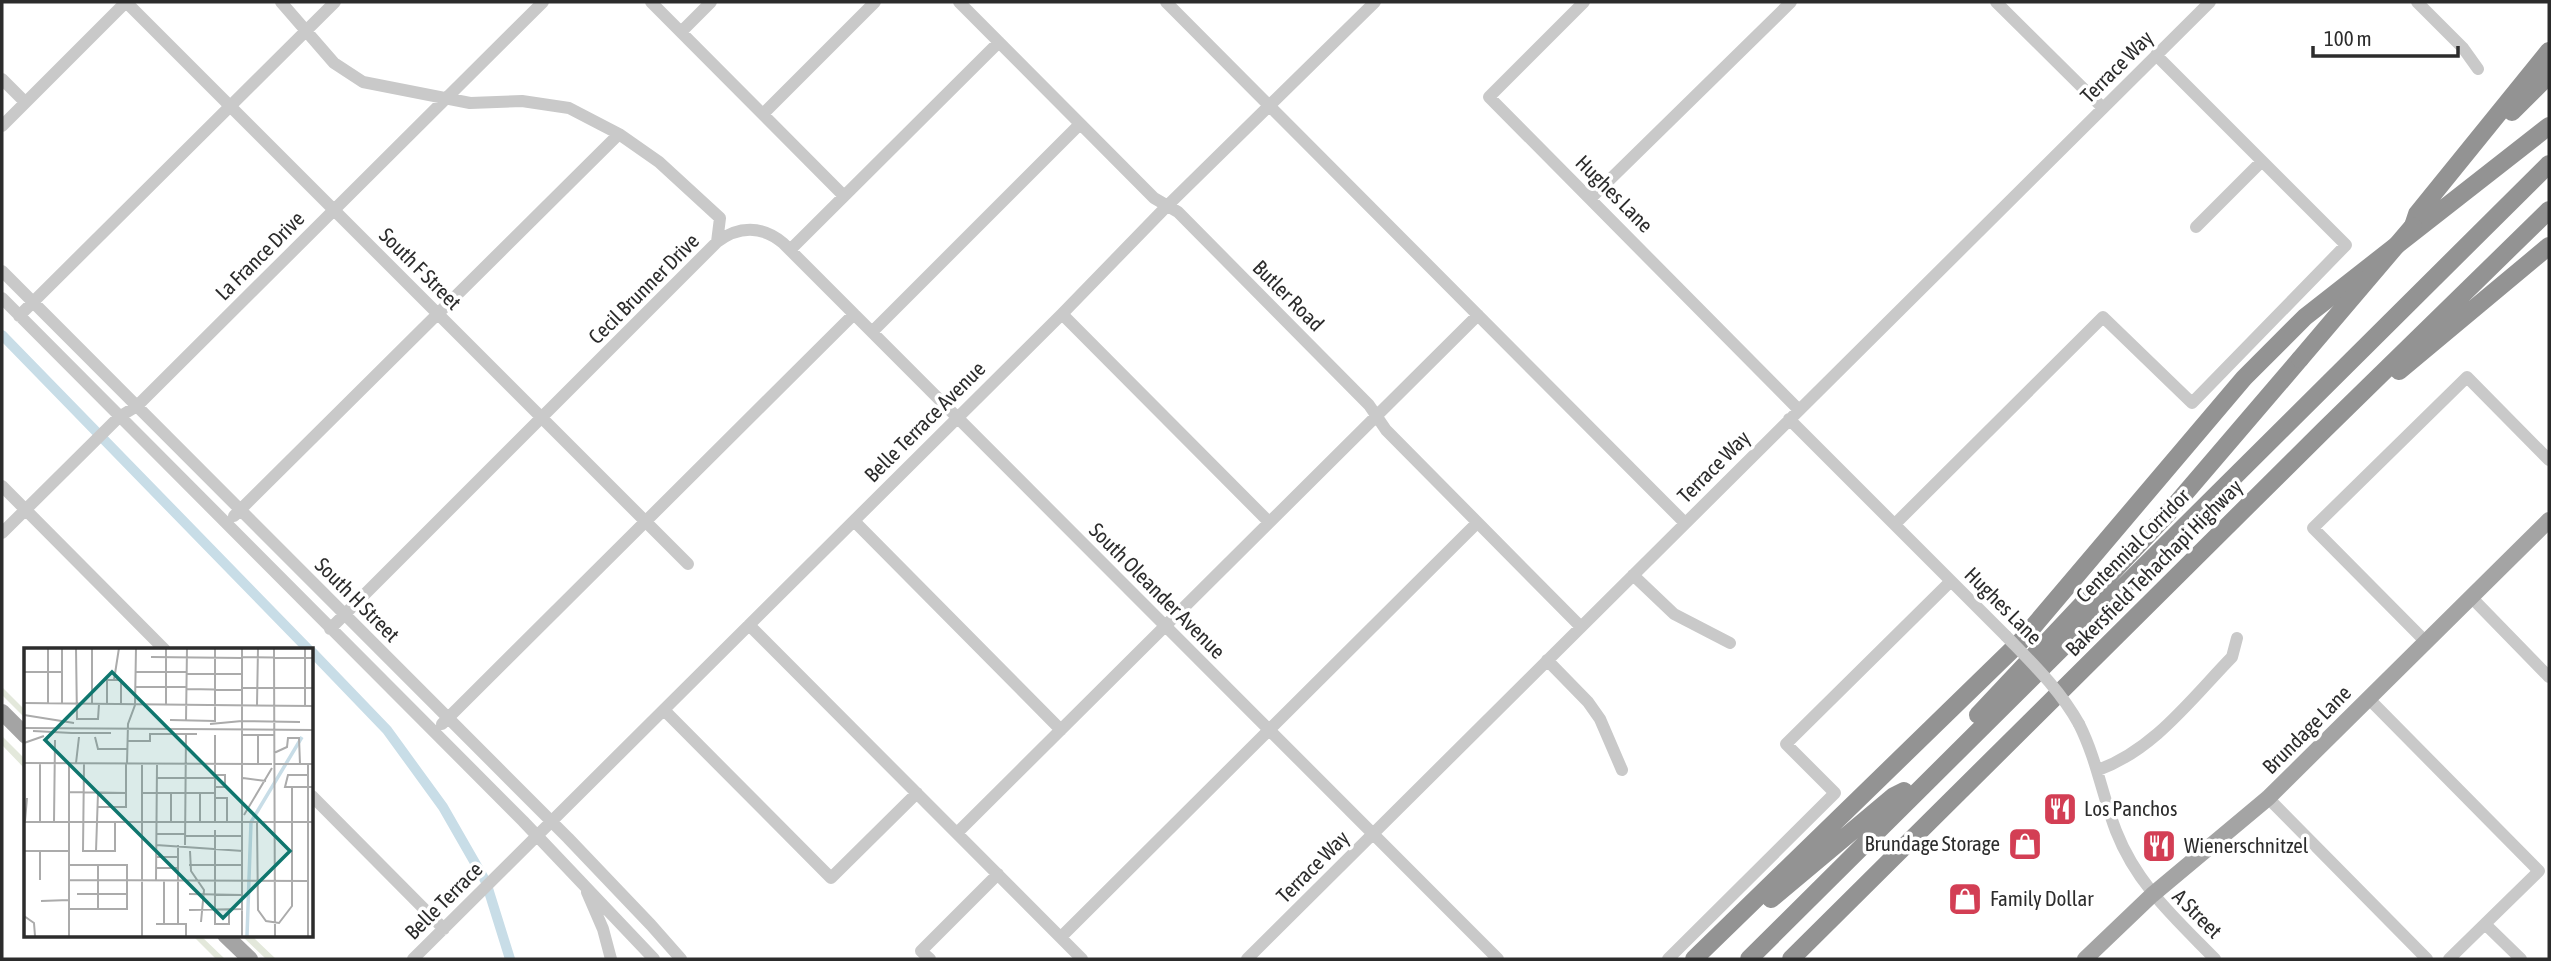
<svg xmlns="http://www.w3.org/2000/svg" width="2551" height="961" font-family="'Asap Condensed',sans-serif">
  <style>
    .green { fill: #e3e8db }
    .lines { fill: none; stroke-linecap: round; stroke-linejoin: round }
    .canal { stroke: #c8dde7; stroke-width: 10 }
    .minor { stroke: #c9c9c9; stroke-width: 12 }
    .major { stroke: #a4a4a4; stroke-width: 16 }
    .highway { stroke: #939393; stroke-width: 18 }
    .minor-bridge { stroke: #c9c9c9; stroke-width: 12 }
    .highway-bridge { stroke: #939393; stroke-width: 18 }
    .labels { text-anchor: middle; stroke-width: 7; stroke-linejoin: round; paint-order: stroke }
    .street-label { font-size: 21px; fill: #2c2c2c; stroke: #fff }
    .poi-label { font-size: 21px; fill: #2c2c2c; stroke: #fff; text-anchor: start }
    .inset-river { fill: none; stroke: #c8dde7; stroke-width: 3.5 }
    .inset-road { fill: none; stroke: #ababab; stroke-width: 2 }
    .view { fill: #0f766e; fill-opacity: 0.15; stroke: #0f766e; stroke-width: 3.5 }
    .inset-edge { fill: none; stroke: #2c2c2c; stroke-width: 3.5 }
  </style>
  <rect width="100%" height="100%" fill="#fff"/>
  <!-- green -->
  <path class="green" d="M 2,687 L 26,711 L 26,719 L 2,695 Z
    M 2,736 L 26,760 L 26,770 L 2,745 Z
    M 192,935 L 200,935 L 225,959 L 216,959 Z
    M 241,935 L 251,935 L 276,959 L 266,959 Z"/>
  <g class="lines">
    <!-- canal -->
    <path class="canal" d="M 2,335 L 309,650
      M 312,652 L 387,730 L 443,807 L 486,882 L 510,959"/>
    <!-- minor -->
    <path class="minor" d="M 126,2 L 688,564
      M 281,2 L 334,63 L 363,82 L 470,103 L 522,101 L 569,108 L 619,134 L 659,162 L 720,218 L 717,242
      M 651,2 L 844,196
      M 959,2 L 1154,198 L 1178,212 L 1369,405 L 1386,430 L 1581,627
      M 1166,2 L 1685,523
      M 1584,2 L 1489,97 L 1799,410
      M 1996,2 L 2103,108
      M 2417,2 L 2463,48 L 2478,69
      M 681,32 L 711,2
      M 2,79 L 25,102
      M 763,114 L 875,2
      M 2,126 L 126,2
      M 1591,198 L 1791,2
      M 2196,227 L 2262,161
      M 790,250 L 999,42
      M 2,271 L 568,838 L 651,925 L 681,959
      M 2,298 L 523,821 L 654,959
      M 1062,314 L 1269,522
      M 19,316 L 335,2
      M 872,332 L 1080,124
      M 1789,419 L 2006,636
      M 2,486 L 165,650
      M 234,516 L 619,134
      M 854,521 L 1061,730
      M 1895,524 L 2103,317 L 2192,403 L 2346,245 L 2156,55
      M 2,533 L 119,417 L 137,406 L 543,2
      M 1633,575 L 1674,614 L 1730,643
      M 2471,597 L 2549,677
      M 749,625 L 1082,959
      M 330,629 L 717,242 C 738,226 762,225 783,243 L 1498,959
      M 2426,642 L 2313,528 L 2467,377 L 2549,460
      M 1547,660 L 1588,702 L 1600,719 L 1622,770
      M 2369,699 L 2539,871 L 2449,959
      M 664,710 L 831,878 L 917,793
      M 442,724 L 854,314
      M 2079,724 C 2097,760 2102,795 2116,831 C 2137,885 2176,919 2215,959
      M 2098,770 C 2154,750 2192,698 2232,657 L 2237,638
      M 312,796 L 444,929
      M 2268,798 L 2427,959
      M 957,833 L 1478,315
      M 587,892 L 603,929 L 611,959
      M 2485,924 L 2521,959
      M 1061,937 L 1477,523
      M 413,959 L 1062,314 L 1166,207 L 1375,2
      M 930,959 L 921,951 L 998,874
      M 1247,959 L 2210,2
      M 1668,959 L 1835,793 L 1786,744 L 1951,581"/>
    <!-- major -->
    <path class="major" d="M 2,712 L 26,736
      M 225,935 L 250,959
      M 2085,959 L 2152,895 L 2268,798 L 2549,520"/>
    <!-- highway -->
    <path class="highway" d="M 2512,112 L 2549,75
      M 2413,226 L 2417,214 L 2549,51
      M 2399,371 L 2549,246
      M 1978,715 L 2169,512 L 2300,359
      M 1771,899 L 1894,796 L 1904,791
      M 1694,959 L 2021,641 L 2244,378 L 2305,317 L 2549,126
      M 1749,959 L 2549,164
      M 1791,959 L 2324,430 L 2549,210"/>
    <!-- minor-bridge -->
    <path class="minor-bridge" d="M 2006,636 C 2033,664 2060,690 2079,724"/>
    <!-- highway-bridge -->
    <path class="highway-bridge" d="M 2300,359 L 2413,226"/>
  </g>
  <!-- icons -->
  <defs>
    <g id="restaurant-square" transform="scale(1.75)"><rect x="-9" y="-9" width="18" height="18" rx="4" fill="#d33e54" stroke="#fff"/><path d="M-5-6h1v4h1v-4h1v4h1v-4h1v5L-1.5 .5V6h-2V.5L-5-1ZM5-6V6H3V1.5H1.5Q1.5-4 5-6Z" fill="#fff"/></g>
    <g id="shop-square" transform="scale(1.75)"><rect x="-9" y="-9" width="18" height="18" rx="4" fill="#d33e54" stroke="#fff"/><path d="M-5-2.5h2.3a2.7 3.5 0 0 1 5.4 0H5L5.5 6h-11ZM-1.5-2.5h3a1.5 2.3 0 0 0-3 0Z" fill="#fff"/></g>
  </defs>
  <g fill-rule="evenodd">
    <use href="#restaurant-square" x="2060" y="809"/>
    <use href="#shop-square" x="2025" y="844"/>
    <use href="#restaurant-square" x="2159" y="846"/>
    <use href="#shop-square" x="1965" y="899"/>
  </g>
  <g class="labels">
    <!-- street labels -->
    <g class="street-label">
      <text transform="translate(2117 67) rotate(-45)" y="7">Terrace Way</text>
      <text transform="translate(1614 194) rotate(45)" y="7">Hughes Lane</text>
      <text transform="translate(260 256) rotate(-45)" y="7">La France Drive</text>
      <text transform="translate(420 269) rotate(45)" y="7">South F Street</text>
      <text transform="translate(644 289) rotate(-45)" y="7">Cecil Brunner Drive</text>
      <text transform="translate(1288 296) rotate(45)" y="7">Butler Road</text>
      <text transform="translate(925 422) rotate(-45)" y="7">Belle Terrace Avenue</text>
      <text transform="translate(1714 467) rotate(-45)" y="7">Terrace Way</text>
      <text transform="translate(2133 546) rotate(-45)" y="7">Centennial Corridor</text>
      <text transform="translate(2154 568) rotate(-45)" y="7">Bakersfield Tehachapi Highway</text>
      <text transform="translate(1157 591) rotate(45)" y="7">South Oleander Avenue</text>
      <text transform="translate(357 600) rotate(45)" y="7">South H Street</text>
      <text transform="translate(2003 606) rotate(45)" y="7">Hughes Lane</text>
      <text transform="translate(2307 730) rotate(-45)" y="7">Brundage Lane</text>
      <text transform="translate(1313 867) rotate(-45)" y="7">Terrace Way</text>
      <text transform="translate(444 901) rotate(-45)" y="7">Belle Terrace</text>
      <text transform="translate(2197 914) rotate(45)" y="7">A Street</text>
    </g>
    <!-- poi labels -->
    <g class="poi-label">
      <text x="2084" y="816">Los Panchos</text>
      <text x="2000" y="851" text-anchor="end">Brundage Storage</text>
      <text x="2184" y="853">Wienerschnitzel</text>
      <text x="1990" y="906">Family Dollar</text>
    </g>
  </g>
  <!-- overview -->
  <g transform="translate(24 648)">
    <rect width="289" height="289" fill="#fff"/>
    <path class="inset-river" d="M 223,288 L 227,174 L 278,89"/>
    <path class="inset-road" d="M 52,0 L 53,71 L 74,71 L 75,56M 68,0 L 68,55M 250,0 L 251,288M 127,9 L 218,10M 218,9 L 289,10M 0,24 L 38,24M 112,24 L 163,24M 163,26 L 218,26M 90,32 L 95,0M 112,39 L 163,39M 218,40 L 289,40M 163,41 L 218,42M 0,55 L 289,58M 24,55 L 24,0M 38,55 L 38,0M 83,55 L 83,32 L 97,32 L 97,56M 142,56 L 142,0M 233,57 L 234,0M 281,58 L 281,0M 0,67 L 50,75M 146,72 L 191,73 L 191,0M 162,73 L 163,0M 218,73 L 276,74M 186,76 L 218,73M 0,80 L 289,82M 9,83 L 48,85M 44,85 L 87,85M 218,87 L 250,87M 234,87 L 234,116M 71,89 L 74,101 L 103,101M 104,93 L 126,93 L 126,86 L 173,86M 0,95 L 20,88M 250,105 L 263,99 L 264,90 L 275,90 L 276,116M 0,115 L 248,116M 52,115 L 55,89M 60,115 L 59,203 L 91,203 L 91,174M 103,116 L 104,76 L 111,57 L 112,0M 250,116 L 289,116M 284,127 L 264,127 L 261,139 L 289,139M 133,130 L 191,130M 219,130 L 242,133M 191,139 L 201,139 L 201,127 L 191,127M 45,144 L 102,145M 118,145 L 191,145M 191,150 L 203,150 L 203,174M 74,159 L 102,159 L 102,116M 220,167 L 248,120M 1,173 L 3,150M 0,174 L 289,174M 16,174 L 16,115M 30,174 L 31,92M 147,174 L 147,145M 176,174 L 176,145M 191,174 L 191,87M 233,174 L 234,262 L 242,273 L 255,275 L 268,258 L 268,139M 191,182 L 191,276 L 205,276 L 205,261M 132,186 L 162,186M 162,188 L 219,188M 132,197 L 219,203M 161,197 L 162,86M 0,203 L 45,203M 72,203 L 74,145M 166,203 L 167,223 L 180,242 L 177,274M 132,209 L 154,209M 165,217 L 219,217M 132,220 L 154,220M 16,232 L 16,203M 45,232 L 284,233M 132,232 L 133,116M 53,246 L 103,246M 165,246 L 219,247M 17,253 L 45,252M 45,261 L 103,261 L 103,217 L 45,217M 74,261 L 74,217M 165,262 L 219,261M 0,268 L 10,275 L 11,288M 154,275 L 154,197M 132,276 L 162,276 L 162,288M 140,276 L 140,232M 45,288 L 45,115M 118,288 L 118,116M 218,288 L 218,0M 284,288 L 284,116"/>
    <path class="view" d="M 88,24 L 266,203 L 199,270 L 21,92 Z"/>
    <rect width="289" height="289" class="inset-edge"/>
  </g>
  <!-- border -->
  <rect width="2551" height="961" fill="none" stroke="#2c2c2c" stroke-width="7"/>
  <!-- scale -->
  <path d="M2313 46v10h145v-10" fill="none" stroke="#2c2c2c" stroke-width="3.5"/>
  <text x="2324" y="46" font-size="21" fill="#2c2c2c" stroke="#ffffff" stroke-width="5" paint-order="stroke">100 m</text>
</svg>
